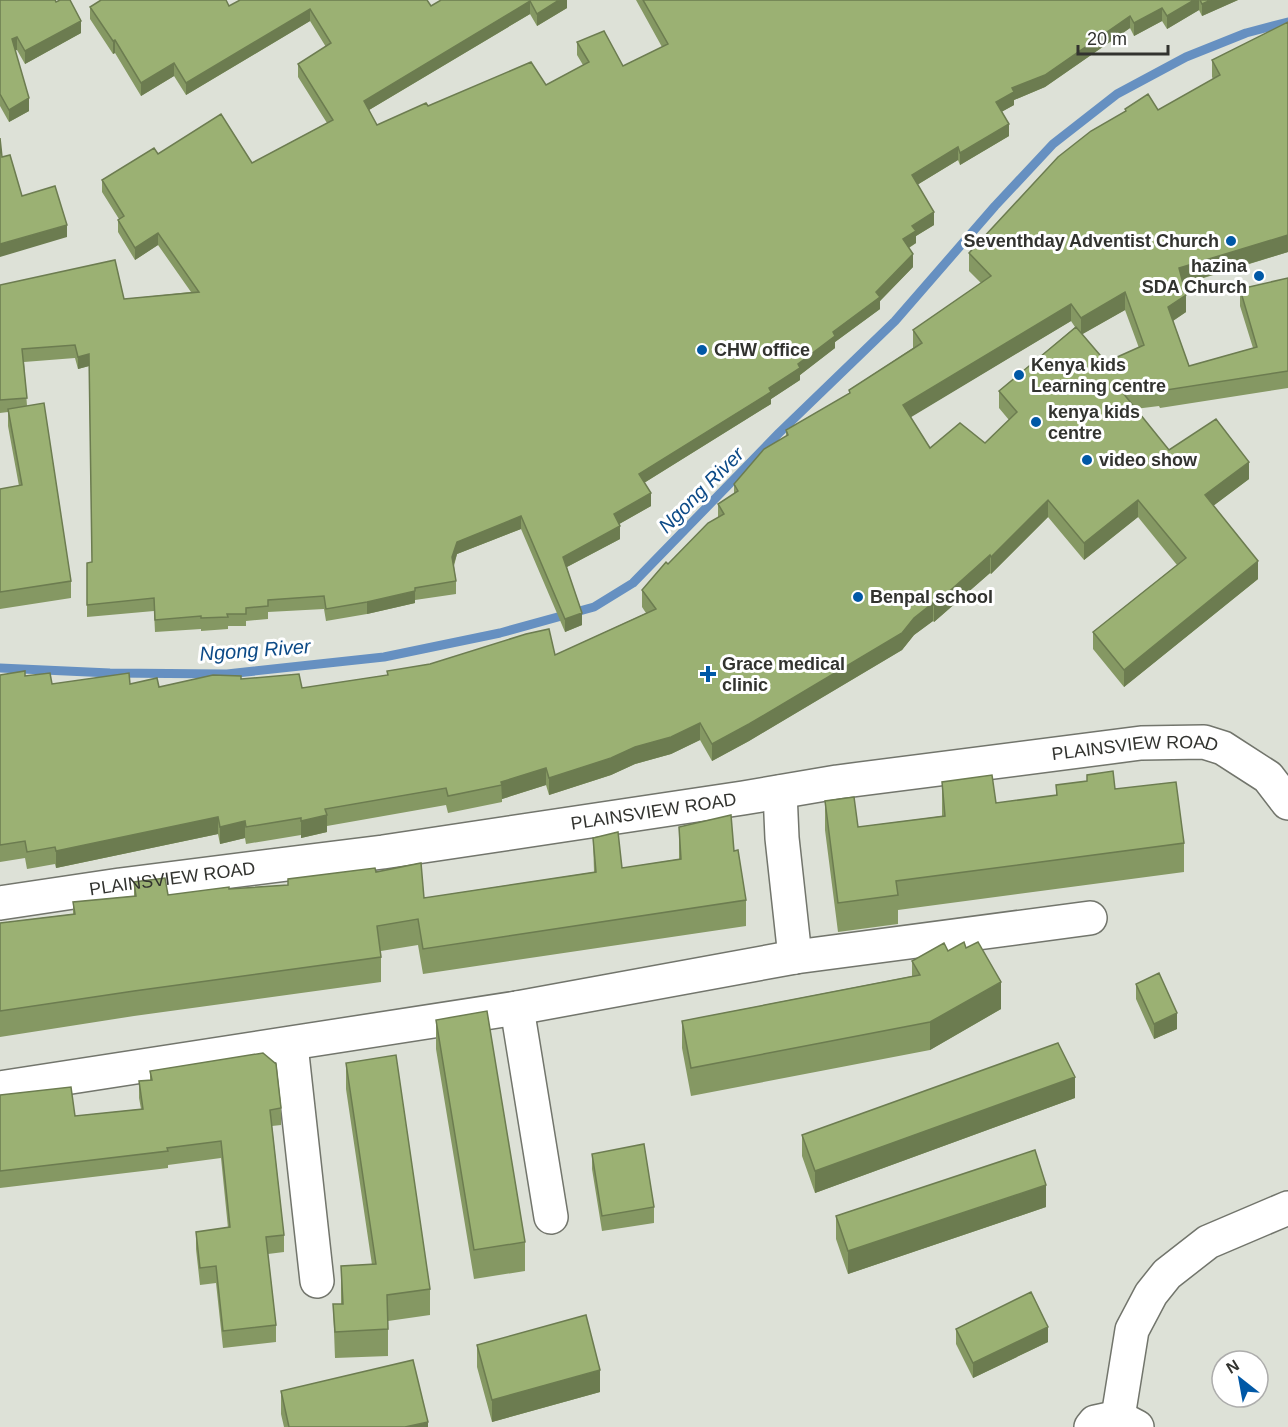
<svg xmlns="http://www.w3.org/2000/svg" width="1288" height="1427" font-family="Helvetica,sans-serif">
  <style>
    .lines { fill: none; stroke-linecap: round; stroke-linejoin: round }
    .stream { stroke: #6690c1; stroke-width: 9 }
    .minor-casing { stroke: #72756c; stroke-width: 36 }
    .minor { stroke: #fff; stroke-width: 33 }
    .wall { fill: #859863; fill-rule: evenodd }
    .shaded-wall { fill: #6c7c50 }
    .building { fill: #9bb173; stroke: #6c7c50; stroke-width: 1.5; fill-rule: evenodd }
    .poi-dot { fill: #0058a6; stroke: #fff; stroke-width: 2 }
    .labels { text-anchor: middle; stroke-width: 6; stroke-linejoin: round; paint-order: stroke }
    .poi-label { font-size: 18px; font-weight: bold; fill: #32332f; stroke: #fff; text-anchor: start }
    .street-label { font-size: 18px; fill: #32332f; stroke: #fff }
    .water-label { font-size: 20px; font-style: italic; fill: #0c4a87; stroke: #fff }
  </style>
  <rect width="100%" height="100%" fill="#dde1d7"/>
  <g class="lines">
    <!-- stream -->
    <path class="stream" d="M 0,668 L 110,673 L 227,674 L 384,657 L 500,633 L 594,607 L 633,583 L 779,433 L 895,321 L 995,206 L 1053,144 L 1117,94 L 1186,57 L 1246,33 L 1288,22"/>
    <!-- minor casing -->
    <g class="minor-casing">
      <g id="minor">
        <path d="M 780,792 L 782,838 L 795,957"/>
        <path id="s1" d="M 0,903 L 120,885 L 383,852 L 743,798 L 837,782 L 1141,743 L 1204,742 L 1223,748 L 1268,777 L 1288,803"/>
        <path d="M 517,1008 L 551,1217"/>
        <path d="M 291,1045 L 317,1281"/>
        <path d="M 0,1088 L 517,1008 L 795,957 L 1090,918"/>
        <path d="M 1118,1417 L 1132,1330 L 1151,1294 L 1167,1274 L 1208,1242 L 1288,1208"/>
        <path d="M 1091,1427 L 1095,1422 L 1118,1417 L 1137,1427"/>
      </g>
    </g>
    <!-- minor -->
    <use href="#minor" class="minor"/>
  </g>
  <!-- wall -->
  <path class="wall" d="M 0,0 L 81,33 L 25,64 L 17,50 L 15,50 L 29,111 L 9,122 L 0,106 Z
    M 567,0 L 567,8 L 537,26 L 530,14 L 369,110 L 377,125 L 428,106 L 546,85 L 583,65 L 577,55 L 577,42 L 623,66 L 662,47 L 636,0 L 1238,0 L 1202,16 L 1199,10 L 1167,29 L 1162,21 L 1134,36 L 1130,28 L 1045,87 L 1014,100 L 1014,105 L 1001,112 L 1009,136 L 960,165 L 958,160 L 917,185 L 934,225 L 916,236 L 916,243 L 909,248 L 913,267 L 880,301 L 880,309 L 835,342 L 835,348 L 800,375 L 800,380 L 771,399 L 771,404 L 644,483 L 651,506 L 619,524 L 620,539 L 567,567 L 582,625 L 565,632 L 521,529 L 457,554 L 454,566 L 456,581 L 456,594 L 415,600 L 415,603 L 367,614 L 326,621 L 324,609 L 268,612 L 268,619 L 246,621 L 246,626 L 228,626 L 228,629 L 201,631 L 201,629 L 155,632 L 154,611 L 87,617 L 87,563 L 92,562 L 89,366 L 78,369 L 75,358 L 24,362 L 27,406 L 71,581 L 71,598 L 0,609 L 0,489 L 19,486 L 8,426 L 8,412 L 0,413 L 0,285 L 124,299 L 191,292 L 158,245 L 135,260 L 118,232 L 118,220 L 119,219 L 102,192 L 102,180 L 158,154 L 252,163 L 327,123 L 298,77 L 298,64 L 326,47 L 310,21 L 186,95 L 174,76 L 141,96 L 115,53 L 113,54 L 90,19 L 90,7 L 431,6 Z
    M 1288,22 L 1288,252 L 1184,284 L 1186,312 L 1173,321 L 1189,366 L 1253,348 L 1240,306 L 1240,289 L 1288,278 L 1288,388 L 1160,408 L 1159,406 L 1135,409 L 1169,450 L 1249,479 L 1213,506 L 1258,579 L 1124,687 L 1093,649 L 1093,632 L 1177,565 L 1138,517 L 1084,560 L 1048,517 L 991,574 L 990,573 L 934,622 L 933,621 L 914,635 L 902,650 L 749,741 L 712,761 L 700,740 L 671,754 L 635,764 L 611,775 L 549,795 L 546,785 L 502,799 L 502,802 L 448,813 L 446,805 L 327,826 L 327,832 L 301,838 L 301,835 L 246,844 L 245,838 L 220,844 L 218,834 L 56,868 L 55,864 L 27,869 L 25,858 L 0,862 L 0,675 L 25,676 L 52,684 L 130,684 L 159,687 L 241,679 L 302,688 L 387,675 L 387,671 L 555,655 L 646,613 L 642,607 L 642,590 L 668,564 L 718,517 L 718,504 L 734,494 L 734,484 L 786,436 L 786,430 L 849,394 L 849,390 L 913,348 L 913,330 L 981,283 L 969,271 L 969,253 L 1125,112 L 1125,109 L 1158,110 L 1213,79 L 1212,77 L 1212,60 ZM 1125,310 L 1139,348 L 1106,362 L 1082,334 ZM 1071,321 L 1075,327 L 999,391 L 999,408 L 1009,420 L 985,443 L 930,448 L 910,417 Z
    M 942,782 L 996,803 L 1056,795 L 1056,785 L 1115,789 L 1184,843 L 1184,872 L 898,910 L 898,924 L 838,932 L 825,830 L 825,801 L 858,827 L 942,816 Z
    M 679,827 L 734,851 L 746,900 L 746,926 L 423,974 L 418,945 L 381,951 L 381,982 L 134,1016 L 0,1037 L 0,923 L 73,914 L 73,902 L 134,896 L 134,882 L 168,895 L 288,885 L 376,872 L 424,898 L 594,872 L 593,838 L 622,868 L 679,859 Z
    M 948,951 L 1001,1009 L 930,1050 L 691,1096 L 682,1048 L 682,1021 L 912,976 L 912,961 Z
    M 1136,984 L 1177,1029 L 1154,1039 L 1136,999 Z
    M 436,1020 L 525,1242 L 525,1271 L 474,1279 L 436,1049 Z
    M 346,1063 L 430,1289 L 430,1315 L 388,1321 L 388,1356 L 335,1358 L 333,1304 L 341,1304 L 341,1266 L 372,1265 L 346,1089 Z
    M 150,1071 L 281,1108 L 281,1125 L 272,1126 L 284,1235 L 284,1252 L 268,1254 L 276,1325 L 276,1342 L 223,1348 L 216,1283 L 200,1285 L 196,1249 L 196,1232 L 228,1228 L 221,1158 L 168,1165 L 168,1168 L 0,1188 L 0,1095 L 75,1116 L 141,1109 L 139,1098 L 139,1081 L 150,1080 Z
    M 1075,1098 L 815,1193 L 802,1156 L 802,1135 Z
    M 592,1154 L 654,1207 L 654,1223 L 602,1231 L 592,1169 Z
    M 1046,1207 L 848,1274 L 836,1239 L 836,1216 Z
    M 956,1329 L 1048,1342 L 973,1378 L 956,1344 Z
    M 477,1345 L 600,1392 L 492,1422 L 477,1367 Z
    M 281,1391 L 428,1427 L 284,1427 L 281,1414 Z"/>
  <!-- shaded-wall -->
  <path class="shaded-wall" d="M 559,0 L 567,0 L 567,8 L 537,26 L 537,14 Z
    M 1194,0 L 1199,0 L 1199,10 L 1167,29 L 1167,16 Z
    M 1211,0 L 1238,0 L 1202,16 L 1202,4 Z
    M 530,1 L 530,14 L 364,113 L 364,101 Z
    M 1162,8 L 1162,21 L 1134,36 L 1134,23 Z
    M 310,9 L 310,21 L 186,95 L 186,83 Z
    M 1130,16 L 1130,28 L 1045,87 L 1014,100 L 1014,105 L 996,115 L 996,102 L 1012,88 Z
    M 81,21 L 81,33 L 25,64 L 25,51 Z
    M 17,37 L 17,50 L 12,52 L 12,39 Z
    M 115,40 L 115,53 L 113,54 L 113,41 Z
    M 174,63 L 174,76 L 141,96 L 141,83 Z
    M 29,98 L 29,111 L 9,122 L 9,110 Z
    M 1009,124 L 1009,136 L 960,165 L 960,153 Z
    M 958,147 L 958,160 L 912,188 L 912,175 Z
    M 934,212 L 934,225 L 916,236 L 916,243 L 903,251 L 903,239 L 912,226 Z
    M 67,225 L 67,237 L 0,257 L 0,244 Z
    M 158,233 L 158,245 L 135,260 L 135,248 Z
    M 1288,235 L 1288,252 L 1179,285 L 1179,268 Z
    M 913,254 L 913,267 L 880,301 L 880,309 L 835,342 L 835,348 L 800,375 L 800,380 L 771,399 L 771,404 L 639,486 L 639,474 L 769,388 L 798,364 L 876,292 Z
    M 1125,292 L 1125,310 L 1081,335 L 1081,318 Z
    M 1186,295 L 1186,312 L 1168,324 L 1168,307 Z
    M 1071,304 L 1071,321 L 903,422 L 903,405 Z
    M 89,354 L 89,366 L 78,369 L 78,357 Z
    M 1249,462 L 1249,479 L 1205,512 L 1205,495 Z
    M 651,493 L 651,506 L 614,527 L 614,514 Z
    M 1048,500 L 1048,517 L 991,574 L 991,557 Z
    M 1138,500 L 1138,517 L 1084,560 L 1084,543 Z
    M 521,516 L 521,529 L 457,554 L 452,570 L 452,557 L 457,542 Z
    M 620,526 L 620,539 L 563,569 L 563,557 Z
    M 990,555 L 990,573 L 934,622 L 934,605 Z
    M 1258,561 L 1258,579 L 1124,687 L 1124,670 Z
    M 415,591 L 415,603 L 367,614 L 367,602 Z
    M 933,603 L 933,621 L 914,635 L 902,650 L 749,741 L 712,761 L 712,744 L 914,618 Z
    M 582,613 L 582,625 L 565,632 L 565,619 Z
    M 700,723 L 700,740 L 671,754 L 635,764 L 611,775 L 549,795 L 549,778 Z
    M 546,768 L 546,785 L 502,799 L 501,782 Z
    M 327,815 L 327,832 L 301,838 L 301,821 Z
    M 218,817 L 218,834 L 56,868 L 56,851 Z
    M 245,821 L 245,838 L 220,844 L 220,827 Z
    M 1001,982 L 1001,1009 L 930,1050 L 930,1022 Z
    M 1177,1013 L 1177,1029 L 1154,1039 L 1154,1024 Z
    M 1075,1077 L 1075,1098 L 815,1193 L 815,1171 Z
    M 1046,1185 L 1046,1207 L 848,1274 L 848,1251 Z
    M 1048,1327 L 1048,1342 L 973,1378 L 973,1363 Z
    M 600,1370 L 600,1392 L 492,1422 L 492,1400 Z
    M 428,1422 L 428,1427 L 405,1427 Z"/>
  <!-- building -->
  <path class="building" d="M 0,0 L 55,0 L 56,2 L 60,0 L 70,0 L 81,21 L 25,51 L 17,37 L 12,39 L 29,98 L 9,110 L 0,94 Z
    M 101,0 L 226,0 L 229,6 L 240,0 L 427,0 L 431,6 L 441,0 L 559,0 L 537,14 L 530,1 L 364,101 L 377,125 L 426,103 L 428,106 L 531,62 L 546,85 L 589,62 L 577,42 L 604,31 L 623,66 L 668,44 L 643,0 L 1194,0 L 1167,16 L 1162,8 L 1134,23 L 1130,16 L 1045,75 L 1012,88 L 1014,92 L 996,102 L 1009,124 L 960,153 L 958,147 L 912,175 L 934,212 L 912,226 L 916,231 L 903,239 L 913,254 L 876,292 L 880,297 L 833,332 L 835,336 L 798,364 L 800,368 L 769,388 L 771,392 L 639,474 L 651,493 L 614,514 L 620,526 L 563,557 L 582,613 L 565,619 L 521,516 L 457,542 L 452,557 L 456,581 L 415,588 L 415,591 L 367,602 L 326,609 L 324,596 L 268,600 L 268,606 L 246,608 L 246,614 L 227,614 L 228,617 L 201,618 L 201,616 L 155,620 L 154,598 L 87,605 L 87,563 L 92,562 L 89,354 L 78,357 L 75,345 L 22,349 L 27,398 L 0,400 L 0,285 L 115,260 L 124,299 L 199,292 L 158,233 L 135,248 L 118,220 L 124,216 L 102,180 L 154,148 L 158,154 L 221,114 L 252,163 L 333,120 L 298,64 L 331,43 L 310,9 L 186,83 L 174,63 L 141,83 L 115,40 L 113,41 L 90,7 Z
    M 1200,0 L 1211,0 L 1202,4 Z
    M 1288,22 L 1288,235 L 1179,268 L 1186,295 L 1168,307 L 1189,366 L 1257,347 L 1240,289 L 1288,278 L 1288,371 L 1160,391 L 1159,389 L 1123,393 L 1169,450 L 1216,419 L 1249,462 L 1205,495 L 1258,561 L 1124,670 L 1093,632 L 1186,558 L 1138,500 L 1084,543 L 1048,500 L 991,557 L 990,555 L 934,605 L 933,603 L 914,618 L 902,633 L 749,724 L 712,744 L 700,723 L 671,737 L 635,747 L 611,758 L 549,778 L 546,768 L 501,782 L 502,785 L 448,796 L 446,788 L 325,809 L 327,815 L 301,821 L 301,818 L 246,827 L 245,821 L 220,827 L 218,817 L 56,851 L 55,847 L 27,852 L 25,841 L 0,845 L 0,675 L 25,671 L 25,676 L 50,673 L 52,684 L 129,673 L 130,684 L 157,678 L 159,687 L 213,675 L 241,676 L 241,679 L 299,674 L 302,688 L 388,675 L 387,671 L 430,664 L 526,634 L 549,629 L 555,655 L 656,609 L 642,590 L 666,562 L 668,564 L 708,523 L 724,514 L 718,504 L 738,491 L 734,484 L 764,449 L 788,435 L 786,430 L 850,393 L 849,390 L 922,343 L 913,330 L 991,276 L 969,253 L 1058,157 L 1091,131 L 1126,111 L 1125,109 L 1148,94 L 1158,110 L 1220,75 L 1212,60 ZM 1125,292 L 1144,345 L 1106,362 L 1076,327 L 999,391 L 1017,412 L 985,443 L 960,423 L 930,448 L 903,405 L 1071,304 L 1081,318 Z
    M 0,138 L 2,157 L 10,155 L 22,196 L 55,186 L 67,225 L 0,244 Z
    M 44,403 L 71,581 L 0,592 L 0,489 L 22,485 L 8,409 Z
    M 1113,771 L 1115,789 L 1176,782 L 1184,843 L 896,881 L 898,895 L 838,903 L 825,801 L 854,797 L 858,827 L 945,816 L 942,782 L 992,775 L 996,803 L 1057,795 L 1056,785 L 1087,781 L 1087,775 Z
    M 731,815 L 734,851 L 738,850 L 746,900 L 423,949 L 418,919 L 377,926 L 381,957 L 134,991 L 0,1011 L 0,923 L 75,914 L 73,902 L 136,896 L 134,882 L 165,878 L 168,895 L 229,887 L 229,889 L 288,885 L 288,879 L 375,868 L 376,872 L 421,863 L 424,898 L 596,872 L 593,838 L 618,832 L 622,868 L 681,859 L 679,827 Z
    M 964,942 L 966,948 L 978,942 L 1001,982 L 930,1022 L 691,1068 L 682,1021 L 920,975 L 912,961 L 944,943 L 948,951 Z
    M 1159,973 L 1177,1013 L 1154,1024 L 1136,984 Z
    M 487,1011 L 525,1242 L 474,1250 L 436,1020 Z
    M 1058,1043 L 1075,1077 L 815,1171 L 802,1135 Z
    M 263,1053 L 276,1064 L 281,1108 L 270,1110 L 284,1235 L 266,1237 L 276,1325 L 223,1331 L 216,1266 L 200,1268 L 196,1232 L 230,1227 L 221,1141 L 167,1148 L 168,1151 L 0,1171 L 0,1095 L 71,1087 L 75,1116 L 143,1109 L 139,1081 L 152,1080 L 150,1071 Z
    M 396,1055 L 430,1289 L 387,1295 L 388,1329 L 335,1332 L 333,1304 L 343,1304 L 341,1266 L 376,1264 L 346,1063 Z
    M 644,1144 L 654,1207 L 602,1216 L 592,1154 Z
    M 1035,1150 L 1046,1185 L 848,1251 L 836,1216 Z
    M 1031,1292 L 1048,1327 L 973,1363 L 956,1329 Z
    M 586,1315 L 600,1370 L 492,1400 L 477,1345 Z
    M 413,1360 L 428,1422 L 405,1427 L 289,1427 L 281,1391 Z"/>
  <!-- markers -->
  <g class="poi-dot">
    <circle cx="1231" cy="241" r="6"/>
    <circle cx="1259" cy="276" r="6"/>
    <circle cx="702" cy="350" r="6"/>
    <circle cx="1019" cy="375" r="6"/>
    <circle cx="1036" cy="422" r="6"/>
    <circle cx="1087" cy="460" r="6"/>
    <circle cx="858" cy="597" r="6"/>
    <path d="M705 665h6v6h6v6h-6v6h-6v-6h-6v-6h6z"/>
  </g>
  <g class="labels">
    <!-- poi labels -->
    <g class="poi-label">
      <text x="1219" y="247" text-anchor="end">Seventhday Adventist Church</text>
      <text x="1247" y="272" text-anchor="end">hazina<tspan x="1247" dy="21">SDA Church</tspan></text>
      <text x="714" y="356">CHW office</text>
      <text x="1031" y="371">Kenya kids<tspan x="1031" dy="21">Learning centre</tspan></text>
      <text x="1048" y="418">kenya kids<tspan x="1048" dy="21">centre</tspan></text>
      <text x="1099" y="466">video show</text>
      <text x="870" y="603">Benpal school</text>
      <text x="722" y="670">Grace medical<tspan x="722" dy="21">clinic</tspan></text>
    </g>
    <!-- street labels -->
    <g class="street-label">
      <text dy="6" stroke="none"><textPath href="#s1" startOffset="1146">PLAINSVIEW ROAD</textPath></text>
      <text dy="6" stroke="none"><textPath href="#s1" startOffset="660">PLAINSVIEW ROAD</textPath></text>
      <text dy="6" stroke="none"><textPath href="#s1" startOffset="174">PLAINSVIEW ROAD</textPath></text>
    </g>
    <!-- water labels -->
    <g class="water-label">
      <text transform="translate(701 490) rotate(-45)" y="7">Ngong River</text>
      <text transform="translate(255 650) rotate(-4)" y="7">Ngong River</text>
    </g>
  </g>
  <!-- north arrow -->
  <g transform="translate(1240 1379) rotate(329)"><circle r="28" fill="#ffffff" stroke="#adadac" stroke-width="1.5"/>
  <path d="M0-4.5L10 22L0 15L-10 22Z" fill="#0058a6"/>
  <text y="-9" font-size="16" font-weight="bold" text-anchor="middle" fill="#32332f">N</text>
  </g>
  <!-- scale -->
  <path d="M1078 45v9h90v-9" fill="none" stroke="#32332f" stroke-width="3"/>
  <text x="1087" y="45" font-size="18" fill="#32332f" stroke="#ffffff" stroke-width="4.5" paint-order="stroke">20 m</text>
</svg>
